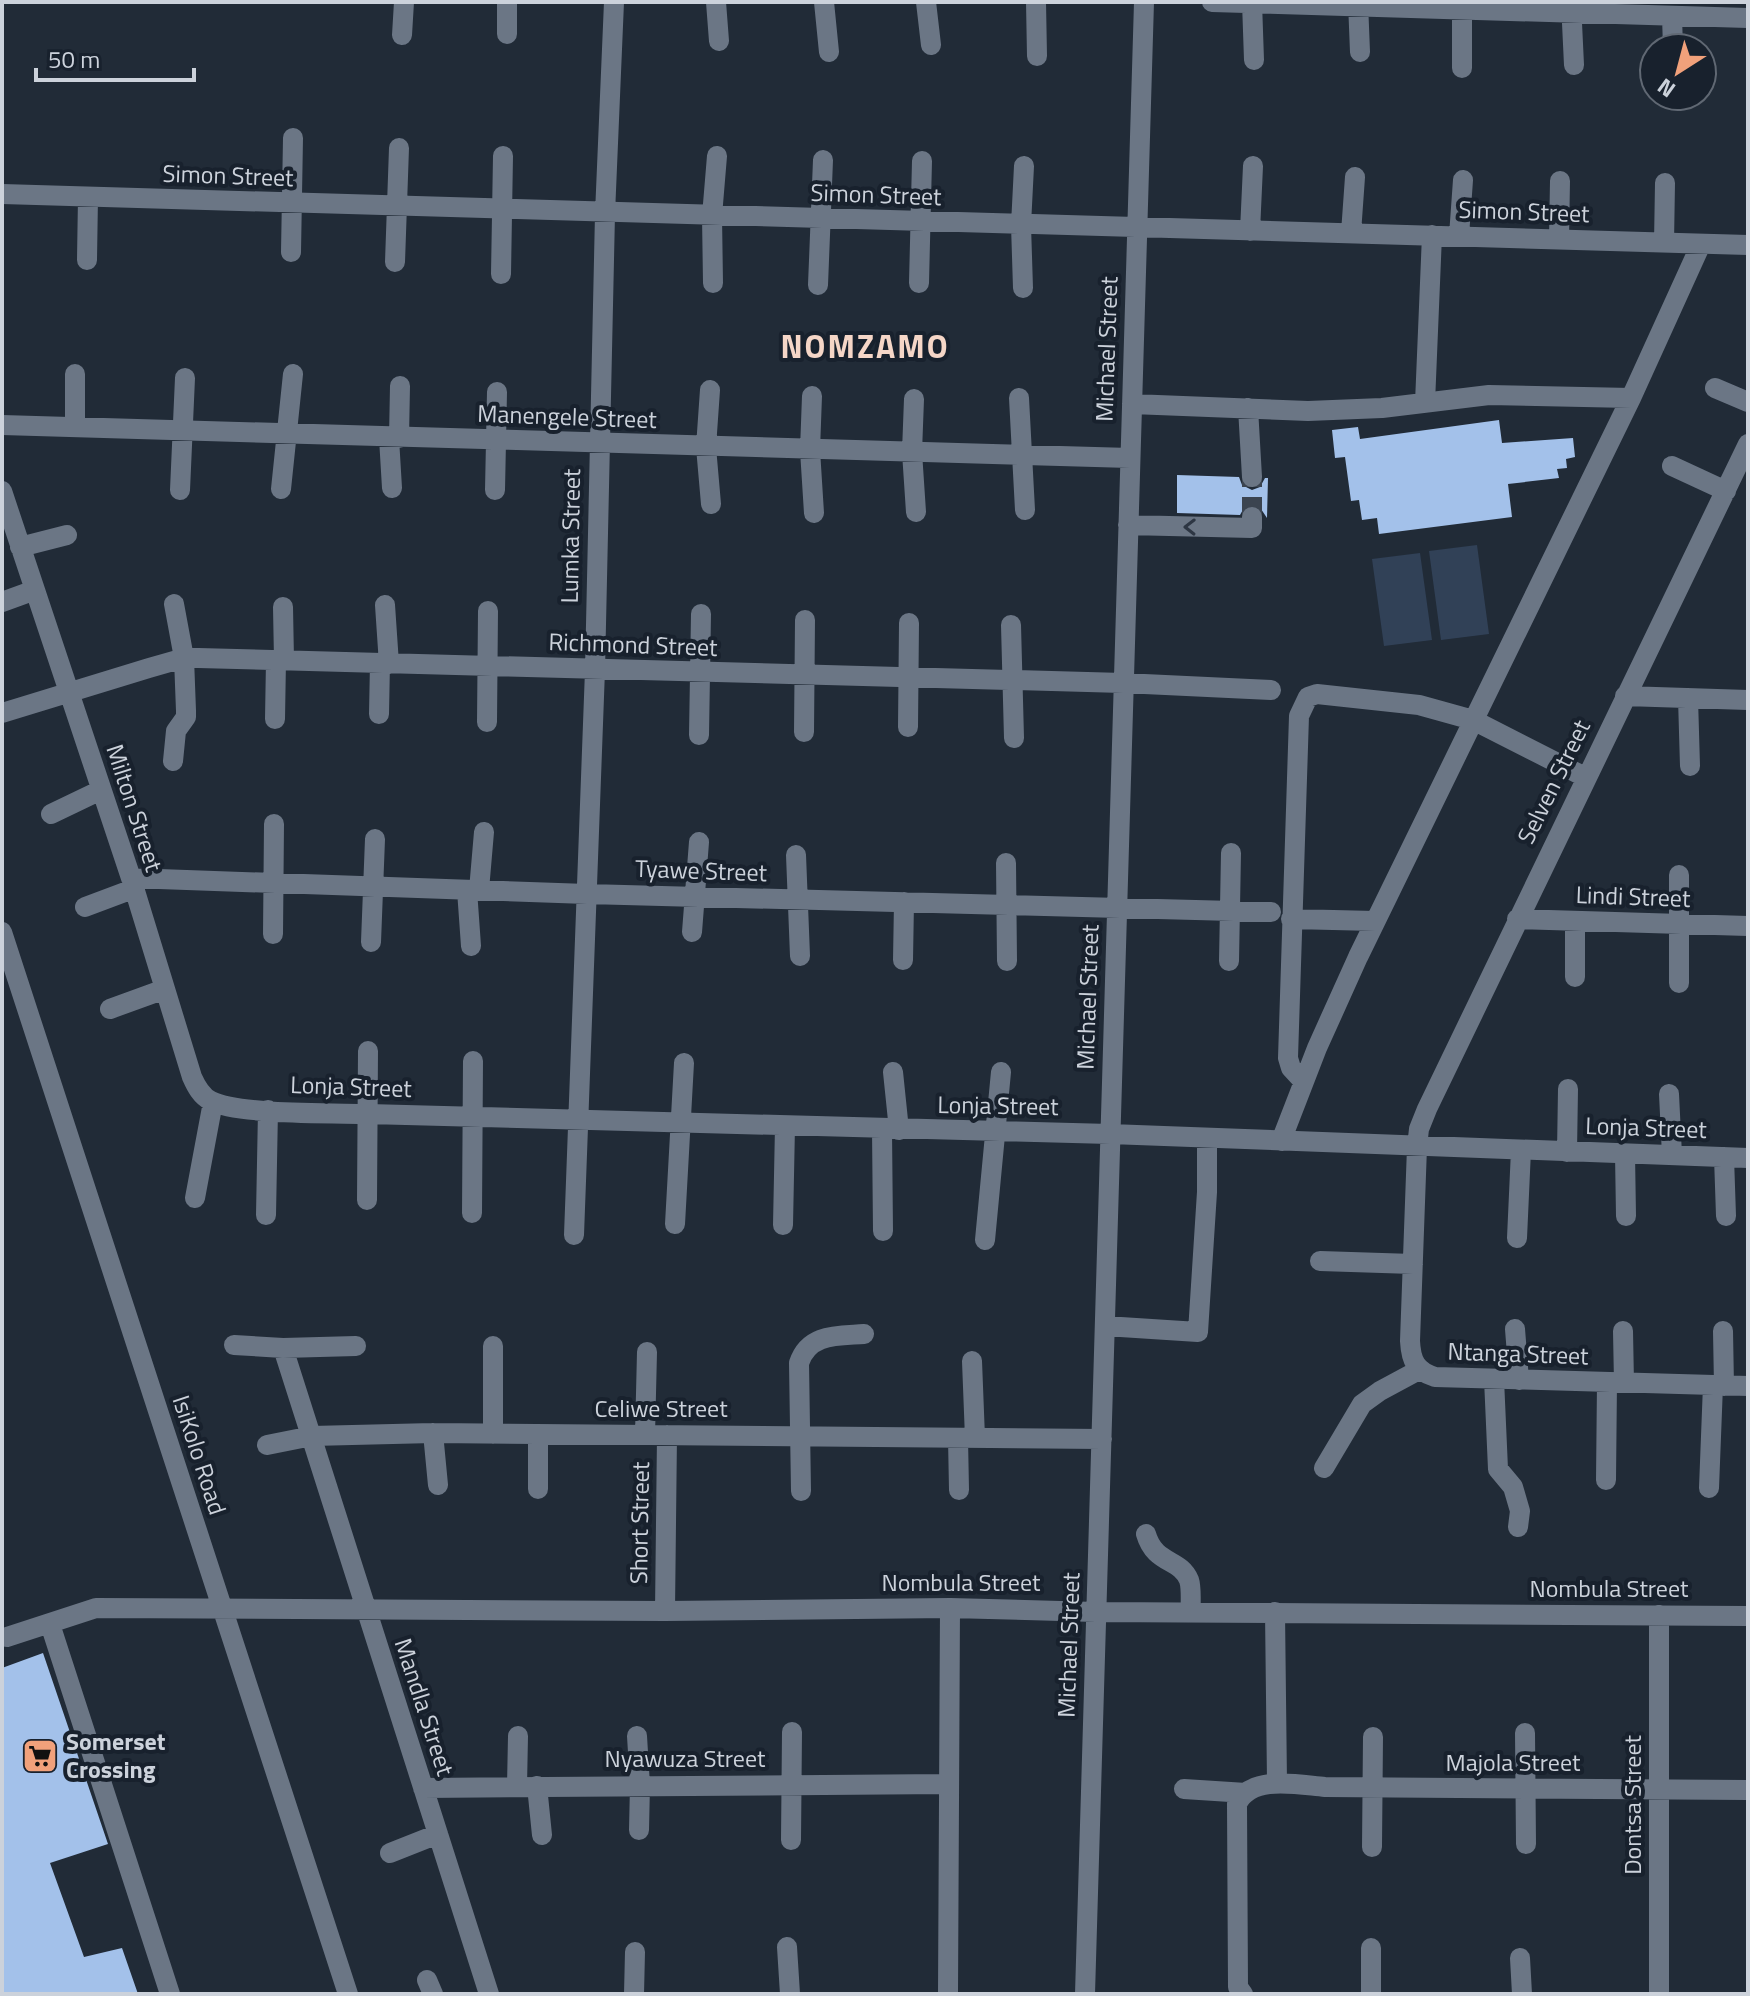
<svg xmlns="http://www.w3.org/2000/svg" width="1750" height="1996" font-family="'Titillium Web',sans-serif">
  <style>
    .green { fill: #314157 }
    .building { fill: #a3c1ea }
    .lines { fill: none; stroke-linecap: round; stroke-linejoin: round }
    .minor-tunnel { stroke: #3b4450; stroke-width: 20; stroke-dasharray: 20 10; stroke-linecap: butt }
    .minor { stroke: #6b7685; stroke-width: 20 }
    .oneway { stroke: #2d3643 }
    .labels { text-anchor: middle; stroke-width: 8; stroke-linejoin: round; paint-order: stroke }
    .street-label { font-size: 24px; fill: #ccd2db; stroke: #18212d }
    .poi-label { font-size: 24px; font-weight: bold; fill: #ccd2db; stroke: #18212d; text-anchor: start }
    .district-label { font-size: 32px; font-weight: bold; letter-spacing: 2px; fill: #f5d6c7; stroke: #18212d }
  </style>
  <rect width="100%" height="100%" fill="#212b37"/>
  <!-- green -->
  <path class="green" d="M 1477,545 L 1489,634 L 1441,640 L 1429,551 Z
    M 1420,553 L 1432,640 L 1384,646 L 1372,559 Z"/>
  <!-- building -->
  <path class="building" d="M 1499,420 L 1502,443 L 1573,438 L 1575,457 L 1566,459 L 1567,468 L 1557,469 L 1559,478 L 1508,484 L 1512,517 L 1379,534 L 1377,518 L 1362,520 L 1359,500 L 1351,501 L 1345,457 L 1335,458 L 1332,430 L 1358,427 L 1360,439 Z
    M 1177,475 L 1239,477 L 1242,485 L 1252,490 L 1260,487 L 1265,478 L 1268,478 L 1267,518 L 1259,506 L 1253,504 L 1245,506 L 1240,515 L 1177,513 Z
    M 43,1653 L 108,1844 L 50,1863 L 84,1957 L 122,1948 L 138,1994 L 2,1994 L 2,1668 Z"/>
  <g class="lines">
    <!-- minor-tunnel -->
    <path class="minor-tunnel" d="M 1252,517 L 1252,477"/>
    <!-- minor -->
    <path class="minor" d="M 716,2 L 719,41
      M 824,2 L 829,52
      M 926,2 L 931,45
      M 1036,2 L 1037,56
      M 1212,2 L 1748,18
      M 1252,2 L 1254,60
      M 1358,2 L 1360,52
      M 1571,2 L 1574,65
      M 1462,10 L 1462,68
      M 1672,16 L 1673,48
      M 507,34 L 507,2
      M 402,35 L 404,2
      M 2,194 L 1748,245
      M 1250,231 L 1253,166
      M 1351,233 L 1355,177
      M 1459,236 L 1463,180
      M 1559,239 L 1560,181
      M 1664,243 L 1665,183
      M 291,252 L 293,138
      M 87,260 L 88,197
      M 395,262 L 399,148
      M 501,274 L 503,156
      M 713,283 L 712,216 L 717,156
      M 919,283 L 922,161
      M 818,285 L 823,160
      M 1023,288 L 1021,225 L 1024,166
      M 1715,388 L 1748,402
      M 710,390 L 706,447 L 711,504
      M 812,396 L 810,450 L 814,513
      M 1019,398 L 1025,510
      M 914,399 L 912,452 L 916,512
      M 1425,403 L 1432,235
      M 1132,404 L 1308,411 L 1382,408 L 1489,395 L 1631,398
      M 1248,408 L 1252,477
      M 2,425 L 1130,458
      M 75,428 L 75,374
      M 389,438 L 392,488
      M 399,438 L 400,386
      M 1748,444 L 1427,1109 L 1419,1129 L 1417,1147 L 1410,1341 C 1411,1361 1416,1371 1435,1377 L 1748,1386
      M 1672,466 L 1726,491
      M 281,489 L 293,374
      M 180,490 L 185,378
      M 495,490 L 497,392
      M 2,491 L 131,878 L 192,1077 C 196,1086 201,1096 211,1101 C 239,1115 333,1113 368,1114 L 1110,1134 L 1748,1158
      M 1128,525 L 1252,528 L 1252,517
      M 20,547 L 67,535
      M 2,602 L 35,590
      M 385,605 L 389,664
      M 283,607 L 284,660
      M 1011,625 L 1014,738
      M 1625,696 L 1748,700
      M 1688,698 L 1690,766
      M 2,713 L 149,668 L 184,658 L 198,658 L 1123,683 L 1271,690
      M 379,714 L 380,663
      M 275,719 L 276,660
      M 487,722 L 488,611
      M 908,727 L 909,623
      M 804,732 L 805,620
      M 699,735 L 701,614
      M 173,761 L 176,731 L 186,717 L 186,711 L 184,658 L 174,604
      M 51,814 L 101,790
      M 796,855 L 800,956
      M 1006,863 L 1007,961
      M 1679,875 L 1679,983
      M 131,878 L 587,894 L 1271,912
      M 467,890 L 471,946
      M 479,890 L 484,832
      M 85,907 L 133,889
      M 1291,919 L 1375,921
      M 1517,919 L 1748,926
      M 1575,921 L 1575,977
      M 2,932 L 348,1994
      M 692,932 L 699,842
      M 273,934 L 274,824
      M 371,942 L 375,839
      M 903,960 L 904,902
      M 1229,961 L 1231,853
      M 110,1009 L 165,989
      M 893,1072 L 899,1130
      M 1303,1081 L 1291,1068 L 1288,1058 L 1299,716 L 1308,697 L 1317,694 L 1419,705 L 1473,720 L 1585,777
      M 1669,1094 L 1672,1155
      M 882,1130 L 883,1231
      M 1281,1141 L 1317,1048 L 1358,957 L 1631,398 L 1701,244
      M 1567,1152 L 1568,1089
      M 1625,1154 L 1626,1216
      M 1724,1157 L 1726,1216
      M 195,1198 L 213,1102
      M 367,1200 L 368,1051
      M 472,1213 L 473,1061
      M 266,1215 L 268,1110
      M 675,1224 L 684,1063
      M 783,1225 L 785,1126
      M 574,1235 L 595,670 L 605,214 L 614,2
      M 1517,1238 L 1521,1150
      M 985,1240 L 1001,1072
      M 1320,1261 L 1413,1264
      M 1105,1326 L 1198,1332 L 1207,1192 L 1207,1139
      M 1515,1329 L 1519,1380
      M 1623,1331 L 1624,1383
      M 1723,1331 L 1724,1386
      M 234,1345 L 283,1348 L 356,1346
      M 493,1346 L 493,1434
      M 283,1348 L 489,1994
      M 972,1361 L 975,1438
      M 1494,1379 L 1498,1469 L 1513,1487 L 1520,1511 L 1518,1527
      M 433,1433 L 438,1485
      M 645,1435 L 647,1352
      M 958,1438 L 959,1490
      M 267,1445 L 312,1436 L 433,1433 L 1102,1439
      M 1324,1468 L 1362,1404 L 1380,1391 L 1419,1370
      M 1606,1480 L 1607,1382
      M 1709,1488 L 1713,1385
      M 538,1489 L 538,1434
      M 801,1491 L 799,1363 C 809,1333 838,1336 864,1334
      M 1146,1534 C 1155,1565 1180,1558 1189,1580 C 1192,1589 1190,1602 1191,1612
      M 665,1611 L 667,1435
      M 1275,1612 L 1277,1782
      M 1659,1615 L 1659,1994
      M 50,1624 L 170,1994
      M 7,1637 L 96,1608 L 665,1611 L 950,1608 L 1096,1612 L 1748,1616
      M 1525,1733 L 1526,1844
      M 637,1736 L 640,1785 L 639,1830
      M 517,1786 L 518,1736
      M 537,1786 L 542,1835
      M 423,1788 L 947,1784
      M 1184,1789 L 1246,1793
      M 791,1840 L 792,1732
      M 1372,1847 L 1373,1737
      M 390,1853 L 438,1834
      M 787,1947 L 790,1994
      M 1371,1948 L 1371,1994
      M 1520,1958 L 1522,1994
      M 427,1980 L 433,1994
      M 634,1994 L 635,1952
      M 948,1994 L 950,1608
      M 1085,1994 L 1144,2
      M 1243,1994 L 1238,1987 L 1237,1804 C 1251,1774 1299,1785 1325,1787 L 1748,1790"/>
  </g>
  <!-- one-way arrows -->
  <defs><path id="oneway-chevron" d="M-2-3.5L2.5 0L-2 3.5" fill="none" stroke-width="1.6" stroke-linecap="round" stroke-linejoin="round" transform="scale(2)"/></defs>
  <use class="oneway" href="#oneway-chevron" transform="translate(1190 527) rotate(-179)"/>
  <!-- icons -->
  <defs>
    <g id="supermarket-square" transform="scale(1.8)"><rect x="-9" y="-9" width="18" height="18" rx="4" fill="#f1a17b" stroke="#18212d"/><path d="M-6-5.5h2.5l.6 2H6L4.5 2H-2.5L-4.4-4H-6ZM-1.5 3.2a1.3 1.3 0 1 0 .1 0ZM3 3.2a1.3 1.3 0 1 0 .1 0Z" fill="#111"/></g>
  </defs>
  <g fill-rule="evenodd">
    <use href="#supermarket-square" x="40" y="1756"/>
  </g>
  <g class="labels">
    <!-- street labels -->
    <g class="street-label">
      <text transform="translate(228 176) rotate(2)" y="8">Simon Street</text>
      <text transform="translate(876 195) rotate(2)" y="8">Simon Street</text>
      <text transform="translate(1524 212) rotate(2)" y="8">Simon Street</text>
      <text transform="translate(1107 349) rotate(-88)" y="8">Michael Street</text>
      <text transform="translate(567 417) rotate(2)" y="8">Manengele Street</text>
      <text transform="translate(571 536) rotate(-89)" y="8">Lumka Street</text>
      <text transform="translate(633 645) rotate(2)" y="8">Richmond Street</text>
      <text transform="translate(1554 782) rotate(-64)" y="8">Selven Street</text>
      <text transform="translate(134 808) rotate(72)" y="8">Milton Street</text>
      <text transform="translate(701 871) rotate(2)" y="8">Tyawe Street</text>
      <text transform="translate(1633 897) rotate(2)" y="8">Lindi Street</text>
      <text transform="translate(1088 997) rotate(-88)" y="8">Michael Street</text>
      <text transform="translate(351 1087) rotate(2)" y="8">Lonja Street</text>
      <text transform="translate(998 1106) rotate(1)" y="8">Lonja Street</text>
      <text transform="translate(1646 1128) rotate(2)" y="8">Lonja Street</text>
      <text transform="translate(1518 1354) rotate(2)" y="8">Ntanga Street</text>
      <text x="661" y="1417">Celiwe Street</text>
      <text transform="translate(199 1455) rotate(72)" y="8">IsiKolo Road</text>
      <text transform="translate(640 1523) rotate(-89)" y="8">Short Street</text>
      <text x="961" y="1591">Nombula Street</text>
      <text x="1609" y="1597">Nombula Street</text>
      <text transform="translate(1069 1645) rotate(-88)" y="8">Michael Street</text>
      <text transform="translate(424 1707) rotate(72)" y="8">Mandla Street</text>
      <text x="685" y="1767">Nyawuza Street</text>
      <text x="1513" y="1771">Majola Street</text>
      <text transform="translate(1633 1805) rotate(-90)" y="8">Dontsa Street</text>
    </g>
    <!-- poi labels -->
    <g class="poi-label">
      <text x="66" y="1750">Somerset<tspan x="66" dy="28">Crossing</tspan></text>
    </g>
    <!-- district labels -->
    <g class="district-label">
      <text x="865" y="358">NOMZAMO</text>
    </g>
  </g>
  <!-- border -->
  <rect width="1750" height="1996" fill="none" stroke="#ccd2db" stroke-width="8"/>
  <!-- north arrow -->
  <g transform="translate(1678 72) rotate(216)"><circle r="38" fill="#18212d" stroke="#606873" stroke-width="2"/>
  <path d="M0-6L14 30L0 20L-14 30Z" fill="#f1a17b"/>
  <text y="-12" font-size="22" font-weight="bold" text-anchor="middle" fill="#ccd2db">N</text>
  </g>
  <!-- scale -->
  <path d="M36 68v12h158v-12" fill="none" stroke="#ccd2db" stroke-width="4"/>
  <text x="48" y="68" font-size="24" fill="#ccd2db" stroke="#18212d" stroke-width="6" paint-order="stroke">50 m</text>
</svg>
